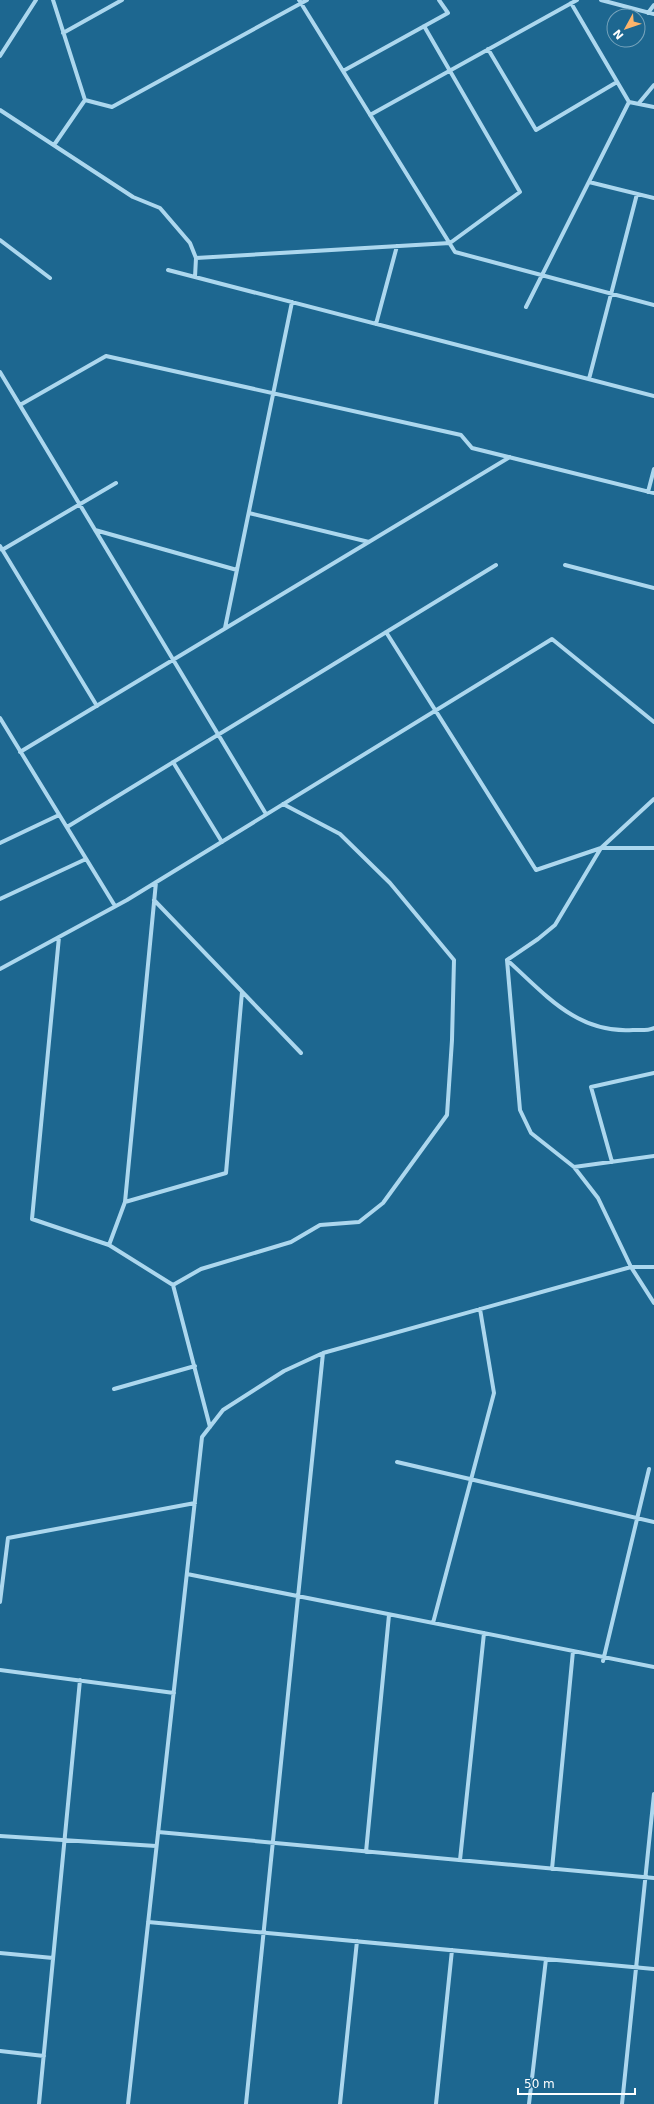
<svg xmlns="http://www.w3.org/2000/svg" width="654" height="2104" font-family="'DejaVu Sans',sans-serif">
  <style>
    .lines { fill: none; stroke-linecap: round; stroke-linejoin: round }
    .minor { stroke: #acd7ee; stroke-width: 4 }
  </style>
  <rect width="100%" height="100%" fill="#1d6790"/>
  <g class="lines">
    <!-- minor -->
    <path class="minor" d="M 53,0 L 85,100
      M 299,0 L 455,252 L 654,305
      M 601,0 L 654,14
      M 571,3 L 629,102
      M 648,13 L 654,5
      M 63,33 L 122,0
      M 488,49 L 536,130 L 617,82
      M 0,56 L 36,0
      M 343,71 L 448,13 L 439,0
      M 85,100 L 112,107 L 307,0
      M 629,102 L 654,107
      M 639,103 L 654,85
      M 0,110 L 133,197 L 160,208 L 190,243 L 196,258 L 195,277
      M 370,115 L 577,0
      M 54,145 L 85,100
      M 589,182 L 654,198
      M 0,240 L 50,278
      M 196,258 L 450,243 L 520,192 L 424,26
      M 168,270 L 654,396
      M 526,307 L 629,102
      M 376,324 L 397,246
      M 0,372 L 266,814
      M 589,379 L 637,194
      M 20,405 L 106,356 L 461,435 L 472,448 L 654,493
      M 648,492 L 654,469
      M 249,513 L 369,542
      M 95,530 L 237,570
      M 0,546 L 97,706
      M 2,550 L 116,483
      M 565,565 L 654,588
      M 225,628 L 292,302
      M 386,632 L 536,870 L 601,848 L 654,848
      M 0,718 L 115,906
      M 20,752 L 510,457
      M 173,762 L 222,842
      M 67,827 L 496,565
      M 0,843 L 59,815
      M 0,899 L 86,859
      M 154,900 L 301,1053
      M 59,937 L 32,1219 L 109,1245 L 173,1285 L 210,1427
      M 507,960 L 520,1110 L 531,1133 L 574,1167 L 598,1198 L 631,1267 L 654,1303
      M 507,960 L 538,939 L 555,925 L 601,848 L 654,799
      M 507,960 C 545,994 577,1034 633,1030 C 640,1030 648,1031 654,1028
      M 0,969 L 127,900 L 552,639 L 654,722
      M 612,1162 L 591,1087 L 654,1073
      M 574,1167 L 654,1156
      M 125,1202 L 226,1173 L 242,992
      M 109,1245 L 125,1202 L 156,882
      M 173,1285 L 201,1269 L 291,1242 L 320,1225 L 359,1222 L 383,1203 L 447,1115 L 452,1040 L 454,960 L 390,883 L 340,834 L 283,804
      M 114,1389 L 195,1366
      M 397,1462 L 654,1522
      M 187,1574 L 654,1667
      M 0,1602 L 8,1538 L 195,1503
      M 433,1623 L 494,1393 L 480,1309
      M 603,1661 L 649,1469
      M 0,1670 L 174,1693
      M 158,1832 L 654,1878
      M 0,1836 L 156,1846
      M 366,1852 L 389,1615
      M 460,1860 L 484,1633
      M 552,1869 L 573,1651
      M 148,1922 L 654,1969
      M 0,1953 L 53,1958
      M 0,2051 L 44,2056
      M 39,2104 L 80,1680
      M 128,2104 L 202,1437 L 223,1410 L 284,1371 L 323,1353 L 631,1267 L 654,1267
      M 246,2104 L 323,1353
      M 340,2104 L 357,1941
      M 436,2104 L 452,1950
      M 529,2104 L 546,1959
      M 622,2104 L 654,1794"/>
  </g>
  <!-- north arrow -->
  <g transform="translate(626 28) rotate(230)"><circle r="19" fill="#1d6790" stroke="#77a4bc"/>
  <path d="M0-3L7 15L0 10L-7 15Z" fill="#fdb46b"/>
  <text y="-6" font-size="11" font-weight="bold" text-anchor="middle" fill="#ffffff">N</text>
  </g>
  <!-- scale -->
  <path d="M518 2088v6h117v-6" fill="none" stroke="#ffffff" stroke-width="2"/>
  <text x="524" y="2088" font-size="12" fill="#ffffff" stroke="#1d6790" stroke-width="3" paint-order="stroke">50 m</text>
</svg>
